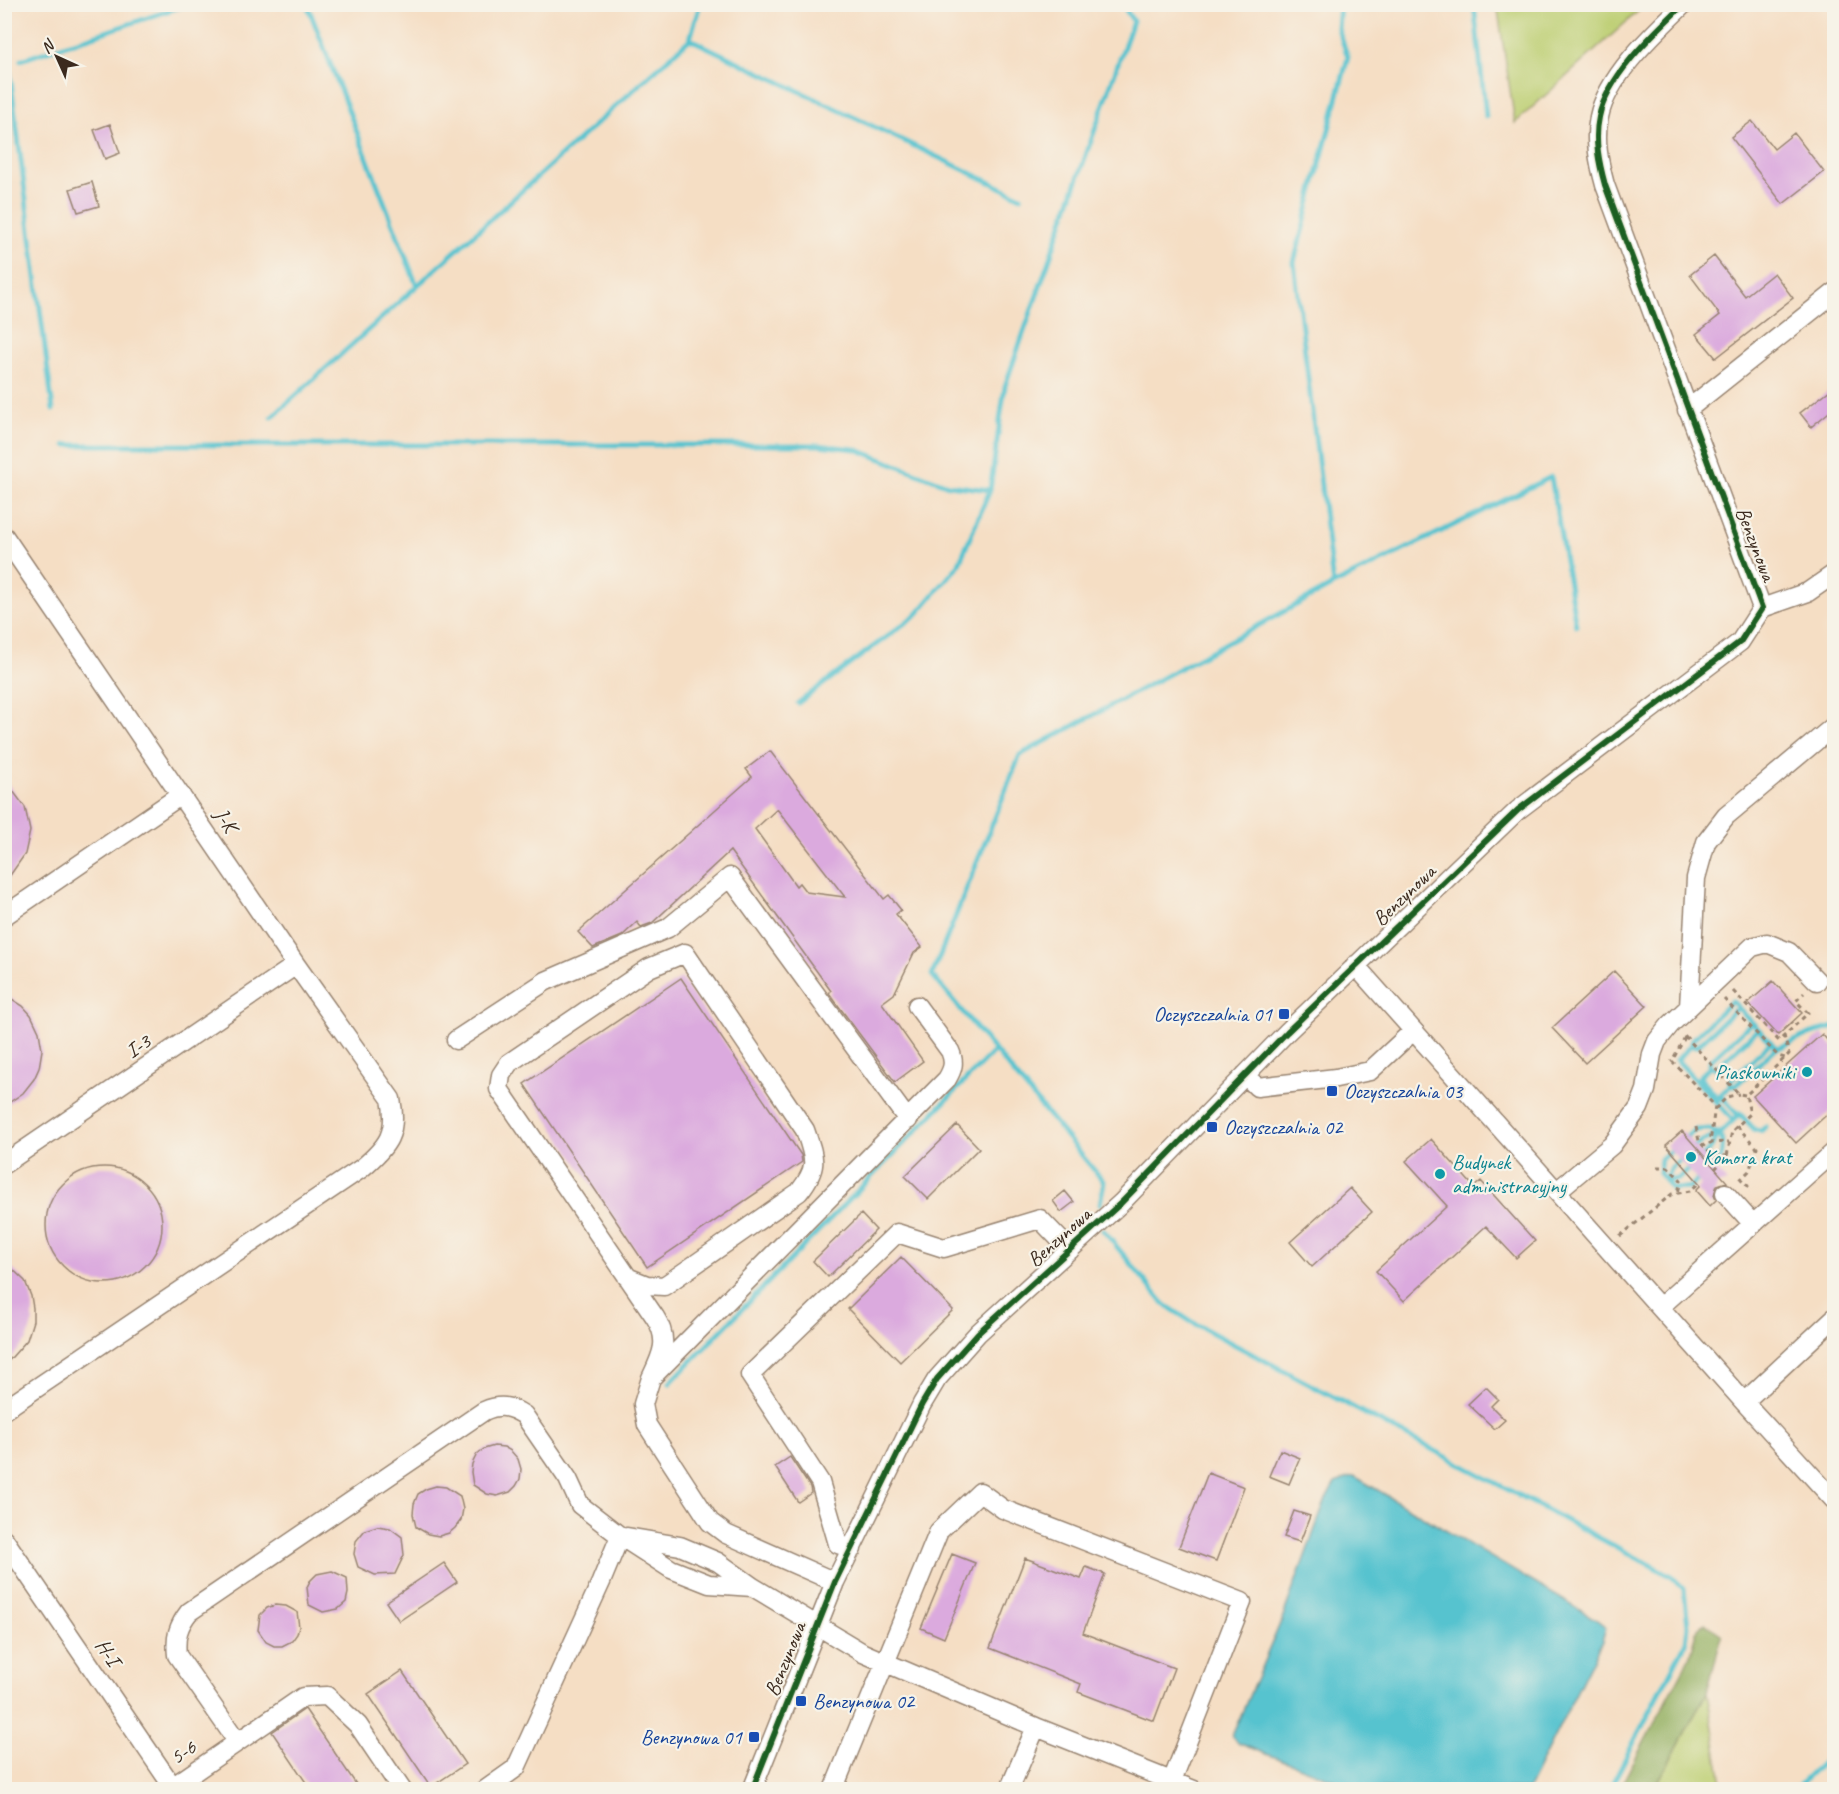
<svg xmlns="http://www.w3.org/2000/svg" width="1839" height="1794" font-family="Caveat,sans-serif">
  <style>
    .green { fill: #bcce71; stroke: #7c7c48; stroke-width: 1.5 }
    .forest { fill: #95b163; stroke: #686e40; stroke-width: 1.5 }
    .water { fill: #57c3cf; stroke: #497676; stroke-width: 1.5 }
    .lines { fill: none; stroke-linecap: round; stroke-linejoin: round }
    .stream { stroke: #57c3cf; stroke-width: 5 }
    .building { fill: #dbaade; fill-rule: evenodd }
    .minor-casing { stroke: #988471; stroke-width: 21 }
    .path { stroke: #988471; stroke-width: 3; stroke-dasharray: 4.5 4.5; stroke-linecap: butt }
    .minor { stroke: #fff; stroke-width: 18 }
    .cycleway-casing { stroke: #f7f3e8; stroke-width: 10 }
    .cycleway { stroke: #1b5e20; stroke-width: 6 }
    .transit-dot { fill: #1a4fb4; stroke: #f7f3e8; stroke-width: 2 }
    .culture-dot { fill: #0f9aa8; stroke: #f7f3e8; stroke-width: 2 }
    .labels { text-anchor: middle; stroke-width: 4.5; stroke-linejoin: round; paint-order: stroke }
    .street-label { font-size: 21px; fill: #3b2a1e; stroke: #f7f3e8 }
    .transit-label { font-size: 21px; fill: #164399; stroke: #f7f3e8; text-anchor: start }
    .culture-label { font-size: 21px; fill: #0d838f; stroke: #f7f3e8; text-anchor: start }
  </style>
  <rect width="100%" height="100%" fill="#f7f3e8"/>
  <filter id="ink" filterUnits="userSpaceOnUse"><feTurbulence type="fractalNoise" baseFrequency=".0167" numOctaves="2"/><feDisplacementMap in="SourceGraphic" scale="12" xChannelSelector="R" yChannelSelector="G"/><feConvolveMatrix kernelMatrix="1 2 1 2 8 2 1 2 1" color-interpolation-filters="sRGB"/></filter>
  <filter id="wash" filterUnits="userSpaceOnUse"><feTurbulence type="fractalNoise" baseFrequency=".008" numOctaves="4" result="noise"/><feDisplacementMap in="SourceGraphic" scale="24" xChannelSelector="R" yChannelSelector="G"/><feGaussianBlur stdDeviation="1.35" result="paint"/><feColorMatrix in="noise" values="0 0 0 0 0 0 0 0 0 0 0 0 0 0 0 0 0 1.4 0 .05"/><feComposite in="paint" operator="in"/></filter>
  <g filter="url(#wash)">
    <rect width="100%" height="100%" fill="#f5dec4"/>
    <!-- green -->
    <path class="green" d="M 1497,4 L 1645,4 L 1645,5 L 1515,123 Z
      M 1707,1692 L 1723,1789 L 1654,1790 Z"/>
    <!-- forest -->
    <path class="forest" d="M 1705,1623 L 1722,1635 L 1707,1692 L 1654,1789 L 1619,1789 L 1690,1657 L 1698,1629 Z"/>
    <!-- water -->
    <path class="water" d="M 1354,1476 L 1597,1620 L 1606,1627 L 1602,1641 L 1528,1789 L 1358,1789 L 1238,1743 L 1232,1736 L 1282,1619 L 1326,1499 L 1335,1483 Z"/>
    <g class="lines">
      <!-- stream -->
      <path class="stream" d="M 307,4 L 417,286
        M 1474,4 L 1486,117
        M 4,28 L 53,410
        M 690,39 L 700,4
        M 21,60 L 189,4
        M 272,417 L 690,39 L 1021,197
        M 66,445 L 817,445 L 855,449 L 948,485 L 990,490
        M 1333,585 L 1551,477 L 1576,626
        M 798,703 L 917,614 L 958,566 L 990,490 L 1005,386 L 1133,21 L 1122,4
        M 1690,1046 L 1697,1046 L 1738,1007
        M 1710,1067 L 1716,1068 L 1758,1029
        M 1730,1086 L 1735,1086 L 1776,1048
        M 1719,1099 L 1699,1077 L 1710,1067 L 1710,1061 L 1752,1022
        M 1739,1116 L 1720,1095 L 1730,1086 L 1730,1081 L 1771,1042
        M 1733,1120 L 1677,1060 L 1690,1046 L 1692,1040 L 1732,1001 L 1776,1048 L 1781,1047 L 1809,1034 L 1834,1027
        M 1710,1129 L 1719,1134 L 1723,1141 L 1721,1158 L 1689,1188 L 1672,1189 L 1659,1173 L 1661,1159 L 1695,1130 Z
        M 1692,1149 L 1702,1141 L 1719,1134
        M 1699,1160 L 1710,1149 L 1719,1134 L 1740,1114 L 1755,1130 L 1761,1131 L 1766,1126
        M 1665,1181 L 1678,1179 L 1692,1166
        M 1665,1181 L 1670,1169 L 1683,1157
        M 1100,1204 L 1104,1182 L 932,975 L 1020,755 L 1333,585 L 1294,262 L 1348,57 L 1338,29 L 1340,4
        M 1103,1230 L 1164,1304 L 1190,1321 L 1671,1576 L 1684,1589 L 1688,1626 L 1686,1642 L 1609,1790
        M 670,1383 L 995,1050
        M 1794,1790 L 1834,1752"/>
    </g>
    <g id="blocks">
      <!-- building -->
      <path class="building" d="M 1752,121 L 1774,149 L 1794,133 L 1824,172 L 1783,204 L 1731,137 Z
        M 110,124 L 120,153 L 105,159 L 94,130 Z
        M 92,182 L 99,206 L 78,212 L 70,189 Z
        M 1714,256 L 1745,296 L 1774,273 L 1793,298 L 1716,358 L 1696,334 L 1720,315 L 1690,275 Z
        M 1834,387 L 1834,408 L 1811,427 L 1800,413 Z
        M 770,751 L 884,899 L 889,895 L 901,910 L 896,914 L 922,947 L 914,953 L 894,994 L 882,1003 L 923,1061 L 895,1082 L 829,993 L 831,991 L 730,851 L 652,923 L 641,927 L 637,922 L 622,936 L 593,948 L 578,932 L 752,777 L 746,769 ZM 777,809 L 845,897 L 806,892 L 799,883 L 796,886 L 755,829 Z
        M 4,779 L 25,807 L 30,831 L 25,854 L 4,884 Z
        M 1614,971 L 1647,1006 L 1585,1063 L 1552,1028 Z
        M 681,978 L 801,1155 L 802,1162 L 647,1267 L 524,1084 Z
        M 1773,981 L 1802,1013 L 1778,1035 L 1748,1003 Z
        M 4,994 L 23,1006 L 31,1015 L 39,1032 L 42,1050 L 39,1068 L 34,1079 L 23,1093 L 4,1106 Z
        M 1822,1034 L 1834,1048 L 1834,1108 L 1796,1143 L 1753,1096 Z
        M 957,1125 L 979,1148 L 928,1199 L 905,1176 Z
        M 1682,1131 L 1727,1182 L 1717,1185 L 1714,1195 L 1716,1200 L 1710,1206 L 1696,1190 L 1701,1185 L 1666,1145 Z
        M 1431,1139 L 1474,1187 L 1481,1181 L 1535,1241 L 1516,1258 L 1486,1226 L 1404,1301 L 1376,1271 L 1447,1206 L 1406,1161 Z
        M46 1225a58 58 0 1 1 116 0a58 58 0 1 1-116 0Z
        M 1350,1188 L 1372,1212 L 1312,1267 L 1290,1242 Z
        M 1065,1191 L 1074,1202 L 1061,1212 L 1053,1201 Z
        M 861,1214 L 876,1230 L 828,1277 L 813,1261 Z
        M 901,1257 L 953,1310 L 900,1362 L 848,1309 Z
        M 4,1261 L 25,1281 L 31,1296 L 33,1308 L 33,1321 L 27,1340 L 4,1366 Z
        M 1486,1387 L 1498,1399 L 1491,1406 L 1505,1420 L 1495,1429 L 1468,1404 Z
        M 494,1446 L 504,1447 L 511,1451 L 518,1459 L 521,1469 L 520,1479 L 516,1486 L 510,1492 L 497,1496 L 487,1494 L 473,1485 L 471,1472 L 472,1464 L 477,1454 L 484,1449 Z
        M 1280,1450 L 1300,1458 L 1289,1484 L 1269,1476 Z
        M 790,1457 L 810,1487 L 811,1493 L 798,1502 L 775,1467 Z
        M 1208,1473 L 1244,1487 L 1216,1561 L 1179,1547 Z
        M 436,1486 L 446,1487 L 460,1496 L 463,1509 L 461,1520 L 455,1528 L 449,1533 L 439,1536 L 428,1534 L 416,1527 L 413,1514 L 414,1504 L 418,1494 L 426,1489 Z
        M 1294,1511 L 1310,1516 L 1300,1542 L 1284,1537 Z
        M 377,1526 L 390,1528 L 402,1537 L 404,1555 L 395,1574 L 375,1575 L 358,1567 L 354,1554 L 356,1541 L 365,1530 Z
        M 952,1554 L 975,1563 L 944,1638 L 921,1628 Z
        M 1025,1558 L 1081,1579 L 1086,1567 L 1105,1574 L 1083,1633 L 1174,1668 L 1154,1721 L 1078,1692 L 1081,1684 L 990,1648 Z
        M 444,1563 L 457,1582 L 399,1621 L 386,1602 Z
        M 332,1571 L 347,1578 L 348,1593 L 346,1602 L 338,1609 L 323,1612 L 309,1605 L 307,1587 L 310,1581 L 317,1574 Z
        M 275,1605 L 286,1606 L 297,1612 L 299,1627 L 297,1634 L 292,1641 L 282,1646 L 274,1646 L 266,1642 L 258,1630 L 260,1615 L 267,1608 Z
        M 402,1671 L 465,1764 L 431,1787 L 368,1694 Z
        M 305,1709 L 360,1790 L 311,1790 L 272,1732 Z"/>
    </g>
  </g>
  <g filter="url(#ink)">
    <use href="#blocks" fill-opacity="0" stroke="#988471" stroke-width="1.5"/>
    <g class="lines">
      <!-- minor casing -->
      <g class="minor-casing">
        <path id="minor" d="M 1684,4 C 1655,32 1607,76 1599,117 C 1594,140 1599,163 1605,185 L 1762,608
          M 1687,410 L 1834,293
          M 4,536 L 296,965 L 391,1099 C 398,1133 388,1146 362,1168 L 4,1410
          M 1762,608 L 1808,592 L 1834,574
          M 4,916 L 181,795
          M 1355,965 L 1744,1402 L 1834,1500
          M 1689,1007 L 1696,878 L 1706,842 L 1726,816 L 1834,726
          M 456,1040 L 546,981 L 668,928 L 730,877 L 908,1120
          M 1245,1075 L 1257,1087 L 1336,1078 L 1370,1071 L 1413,1031
          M 4,1164 L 296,965
          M 1557,1191 L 1612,1145 L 1639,1108 L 1646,1090 L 1652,1054 L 1657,1041 L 1670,1025 L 1752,947 L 1767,943 L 1789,952 L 1817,981
          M 1725,1193 L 1753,1224
          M 627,1277 L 647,1285 L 664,1286 L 799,1192 C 819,1167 815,1159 805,1130 L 685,953 L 649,968 L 509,1063 L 501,1075 L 499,1089 L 655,1317 C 670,1340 662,1355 651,1378
          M 1660,1307 L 1834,1152
          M 1744,1402 L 1834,1318
          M 627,1537 L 680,1546 L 718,1562 L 753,1587 L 863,1653 L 1036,1727 L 1194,1790
          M 4,1539 L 175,1790
          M 852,1549 L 838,1544 L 820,1482 L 750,1375 L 897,1233 L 944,1248 L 1040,1219 L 1070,1250
          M 835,1582 L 726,1534 L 710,1522 L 647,1425 L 643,1404 L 651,1378 L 947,1079 C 953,1069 955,1062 950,1051 L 917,1006
          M 237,1741 L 177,1655 C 175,1637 178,1626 189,1612 L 484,1411 C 500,1404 510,1406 524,1415 L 568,1479 L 580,1505 L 620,1536 L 671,1569 L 709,1584 L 753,1587
          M 168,1790 L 303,1697 L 327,1696 L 358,1725 L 402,1790
          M 485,1790 L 516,1768 L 601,1582 L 620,1536
          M 752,1790 L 835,1582 L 922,1404 L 937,1379 L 978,1333 L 1121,1203 L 1287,1032 L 1518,810 L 1740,642 L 1762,608
          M 833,1790 L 939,1531 L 980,1492 L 1003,1509 L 1242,1602 L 1172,1781
          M 1009,1790 L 1036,1727"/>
      </g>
      <!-- path -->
      <path class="path" d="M 1733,991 L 1779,1041 L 1808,1013 L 1796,1001 L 1804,993
        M 1724,999 L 1778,1056 L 1785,1058
        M 1685,1036 L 1739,1094 L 1745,1095
        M 1685,1037 L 1672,1061 L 1715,1106 L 1710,1143 L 1729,1142
        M 1715,1109 L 1727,1097 L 1739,1094
        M 1737,1126 L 1757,1148 L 1749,1171 L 1741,1179 L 1748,1186 L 1745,1190
        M 1696,1127 L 1699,1141 L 1712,1155 L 1727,1156
        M 1657,1167 L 1668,1167 L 1681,1180 L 1678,1193
        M 1715,1169 L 1727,1156 L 1732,1131 L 1750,1114 L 1746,1095 L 1789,1054 L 1784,1036
        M 1620,1236 L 1672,1194 L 1690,1191 L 1699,1183"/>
      <!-- minor -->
      <use href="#minor" class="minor"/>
      <!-- cycleway casing -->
      <g class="cycleway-casing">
        <path id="cycleway" d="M 752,1790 L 835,1582 L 922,1404 L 937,1379 L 978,1333 L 1121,1203 L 1287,1032 L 1518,810 L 1740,642 L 1762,608 L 1605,185 C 1599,163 1594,140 1599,117 C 1607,76 1655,32 1684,4"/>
      </g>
      <!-- cycleway -->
      <use href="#cycleway" class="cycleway"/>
    </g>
  </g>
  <!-- markers -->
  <g class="transit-dot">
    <rect x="1278" y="1008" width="12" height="12" rx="3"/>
    <rect x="1326" y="1085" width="12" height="12" rx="3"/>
    <rect x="1206" y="1121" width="12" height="12" rx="3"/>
    <rect x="795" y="1695" width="12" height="12" rx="3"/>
    <rect x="748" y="1731" width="12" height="12" rx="3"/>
  </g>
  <g class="culture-dot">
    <circle cx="1807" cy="1072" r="6"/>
    <circle cx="1691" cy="1157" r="6"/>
    <circle cx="1440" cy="1174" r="6"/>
  </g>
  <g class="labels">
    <!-- street labels -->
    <g class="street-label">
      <text transform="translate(1756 544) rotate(69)" y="7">Benzynowa</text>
      <text transform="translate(226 820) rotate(56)" y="7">J-K</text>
      <text transform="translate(1404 895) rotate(-44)" y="7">Benzynowa</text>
      <text transform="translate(138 1046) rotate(-34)" y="7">I-3</text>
      <text transform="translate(1059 1237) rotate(-42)" y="7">Benzynowa</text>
      <text transform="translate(108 1652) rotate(56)" y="7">H-I</text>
      <text transform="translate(785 1659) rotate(-68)" y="7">Benzynowa</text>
      <text transform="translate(183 1752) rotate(-34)" y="7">5-6</text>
    </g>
    <!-- transit labels -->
    <g class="transit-label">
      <text x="1272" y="1021" text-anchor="end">Oczyszczalnia 01</text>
      <text x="1344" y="1098">Oczyszczalnia 03</text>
      <text x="1224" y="1134">Oczyszczalnia 02</text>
      <text x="813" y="1708">Benzynowa 02</text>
      <text x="742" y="1744" text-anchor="end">Benzynowa 01</text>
    </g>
    <!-- culture labels -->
    <g class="culture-label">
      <text x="1795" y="1079" text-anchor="end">Piaskowniki</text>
      <text x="1703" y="1164">Komora krat</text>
      <text x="1452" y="1169">Budynek<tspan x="1452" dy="24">administracyjny</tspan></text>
    </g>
  </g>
  <!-- margin -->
  <rect width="1839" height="1794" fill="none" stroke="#f7f3e8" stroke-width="24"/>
  <!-- north arrow -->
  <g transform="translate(57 57) rotate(315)" stroke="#f7f3e8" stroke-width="4.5" paint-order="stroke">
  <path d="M0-4.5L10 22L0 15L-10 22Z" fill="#3b2a1e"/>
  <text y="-9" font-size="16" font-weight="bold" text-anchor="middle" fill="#3b2a1e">N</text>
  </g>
</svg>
